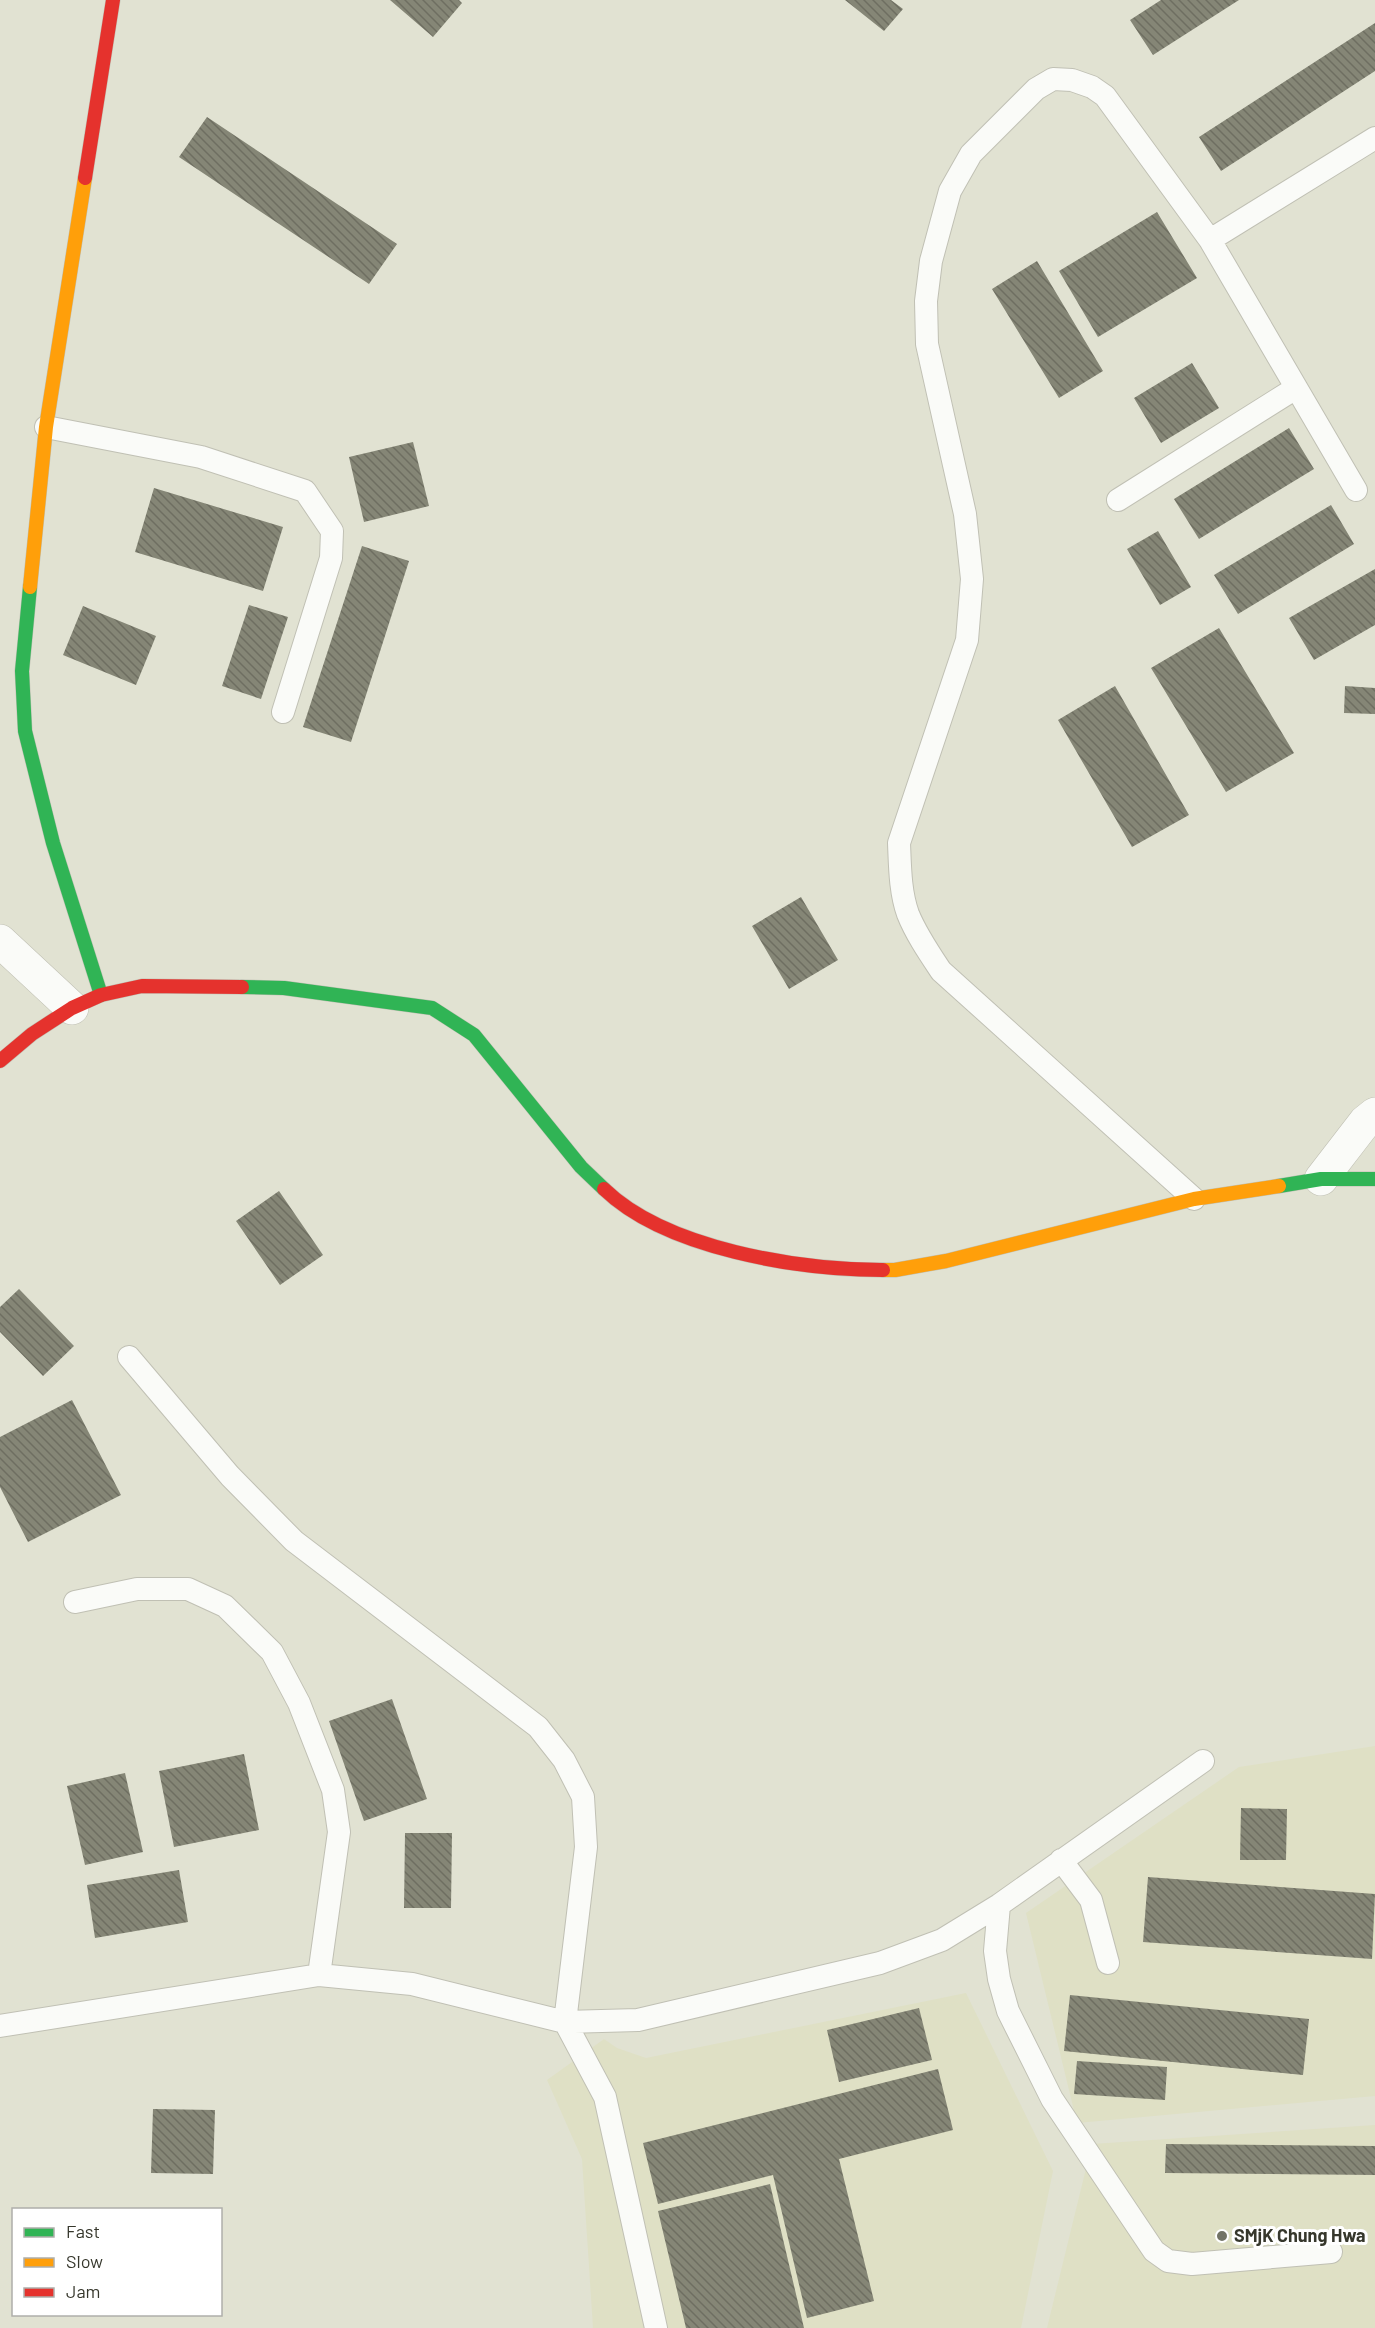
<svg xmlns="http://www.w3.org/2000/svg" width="1375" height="2328" font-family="Barlow,sans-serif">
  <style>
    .built { fill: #dfe0c5 }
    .building { fill: url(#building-back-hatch) }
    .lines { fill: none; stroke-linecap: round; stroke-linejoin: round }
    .lane-casing { stroke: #c0c0b4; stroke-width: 24 }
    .street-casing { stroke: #c0c0b4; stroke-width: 34 }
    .fast-casing { stroke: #c0c0b4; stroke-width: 15 }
    .slow-casing { stroke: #c0c0b4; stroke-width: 15 }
    .jam-casing { stroke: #c0c0b4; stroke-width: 15 }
    .lane { stroke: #fafbf8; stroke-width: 22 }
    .street { stroke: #fafbf8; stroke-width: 33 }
    .fast { stroke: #30b455; stroke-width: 14 }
    .slow { stroke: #ff9f0a; stroke-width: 14 }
    .jam { stroke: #e5322d; stroke-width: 14 }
    .poi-dot { fill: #727366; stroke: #fff; stroke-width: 2 }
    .labels { text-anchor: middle; stroke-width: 6; stroke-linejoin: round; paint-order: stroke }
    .poi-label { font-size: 18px; font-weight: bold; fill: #36372c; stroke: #fff; text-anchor: start }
  </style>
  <defs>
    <pattern id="building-back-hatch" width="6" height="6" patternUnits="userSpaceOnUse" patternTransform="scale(1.5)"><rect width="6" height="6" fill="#858676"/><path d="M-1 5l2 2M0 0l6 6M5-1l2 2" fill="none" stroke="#6e6e61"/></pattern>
  </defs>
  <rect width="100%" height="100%" fill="#e1e2d2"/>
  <!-- built -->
  <path class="built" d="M 1375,1746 L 1375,2096 L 1077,2123 L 1026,1913 L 1239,1767 Z
    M 966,1993 L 1053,2171 L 1021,2328 L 593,2328 L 582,2159 L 547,2080 L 604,2039 L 617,2048 L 646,2058 Z
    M 1375,2125 L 1375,2328 L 1047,2328 L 1092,2144 Z"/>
  <!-- building -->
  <path class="building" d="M 390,0 L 459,0 L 462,3 L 433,37 Z
    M 845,0 L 891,0 L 903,9 L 884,31 Z
    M 1161,0 L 1239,0 L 1153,55 L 1130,20 Z
    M 1375,23 L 1375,71 L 1221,171 L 1199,137 Z
    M 207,117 L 397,244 L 369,284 L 179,157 Z
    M 1157,212 L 1197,278 L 1098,337 L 1059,271 Z
    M 1037,261 L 1103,371 L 1059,398 L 992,289 Z
    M 1192,363 L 1219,408 L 1161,443 L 1134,398 Z
    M 1289,428 L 1314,469 L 1199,539 L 1174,499 Z
    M 413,442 L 429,506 L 364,522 L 349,457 Z
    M 154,488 L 283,527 L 263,591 L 135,552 Z
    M 1331,505 L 1354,544 L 1238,614 L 1214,575 Z
    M 1158,531 L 1191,587 L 1160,605 L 1127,549 Z
    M 362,546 L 409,561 L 351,742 L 303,727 Z
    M 1375,569 L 1375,625 L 1314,660 L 1289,618 Z
    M 249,605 L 288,617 L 261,699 L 222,686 Z
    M 83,606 L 156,636 L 136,685 L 63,655 Z
    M 1219,628 L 1294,753 L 1226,792 L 1151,668 Z
    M 1115,686 L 1189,815 L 1132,847 L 1058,720 Z
    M 1345,686 L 1375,688 L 1375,714 L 1344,713 Z
    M 801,897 L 838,960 L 789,989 L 752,926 Z
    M 279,1191 L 323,1255 L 280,1285 L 236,1221 Z
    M 19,1289 L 74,1346 L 43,1376 L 0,1332 L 0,1307 Z
    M 72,1400 L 121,1495 L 28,1542 L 0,1487 L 0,1437 Z
    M 392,1699 L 427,1799 L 364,1821 L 329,1721 Z
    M 244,1754 L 259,1830 L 174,1847 L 159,1771 Z
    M 125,1773 L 143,1852 L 85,1865 L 67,1786 Z
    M 1241,1808 L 1287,1809 L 1286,1860 L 1240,1860 Z
    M 405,1833 L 452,1833 L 451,1908 L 404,1908 Z
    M 179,1870 L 188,1922 L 95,1938 L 87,1885 Z
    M 1148,1877 L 1375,1894 L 1372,1959 L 1143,1942 Z
    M 1070,1995 L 1309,2019 L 1303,2075 L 1064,2051 Z
    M 919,2008 L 932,2060 L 839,2082 L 827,2030 Z
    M 1077,2061 L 1167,2067 L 1165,2100 L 1074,2094 Z
    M 938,2069 L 953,2130 L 839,2159 L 874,2301 L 807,2318 L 773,2175 L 658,2204 L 643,2143 Z
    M 153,2109 L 215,2110 L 213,2174 L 151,2173 Z
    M 1166,2144 L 1375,2146 L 1375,2175 L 1165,2173 Z
    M 770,2184 L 804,2328 L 686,2328 L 658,2211 Z"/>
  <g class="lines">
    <!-- lane casing -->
    <g class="lane-casing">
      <path id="lane" d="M 1210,240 L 1375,138
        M 46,427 L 201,457 L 305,491 L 332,531 L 331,558 L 283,712
        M 1118,500 L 1296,388
        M 1194,1199 L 941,971 C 929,953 916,934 908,914 C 900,892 900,866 899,843 L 967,640 L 972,579 L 965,514 L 927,344 L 926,301 L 931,261 L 950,191 L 971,154 L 1036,89 L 1053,79 L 1072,80 L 1092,87 L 1105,96 L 1210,240 L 1356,490
        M 129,1357 L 230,1476 L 294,1541 L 538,1727 L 564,1760 L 583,1797 L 586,1847 L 565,2022 L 605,2097 L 656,2328
        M 75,1602 L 137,1589 L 188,1589 L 225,1606 L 272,1652 L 299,1703 L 333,1790 L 339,1832 L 319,1975
        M 1061,1860 L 1091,1900 L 1108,1963
        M 999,1905 L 995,1951 L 999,1979 L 1008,2011 L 1052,2099 L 1154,2251 L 1168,2261 L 1192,2264 L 1331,2252
        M 0,2026 L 319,1975 L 412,1984 L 565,2022 L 638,2020 L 880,1963 L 942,1940 L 999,1905 L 1203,1761"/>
    </g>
    <!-- street casing -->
    <g class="street-casing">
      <path id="street" d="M 0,941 L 72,1008
        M 1321,1179 L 1365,1122 L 1375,1114"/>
    </g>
    <!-- fast casing -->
    <g class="fast-casing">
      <path id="fast" d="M 30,587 L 22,671 L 25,731 L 53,843 L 101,995
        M 242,987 L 284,988 L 432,1008 L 474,1035 L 581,1167 L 604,1189
        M 1279,1186 L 1321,1179 L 1375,1179"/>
    </g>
    <!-- slow casing -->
    <g class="slow-casing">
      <path id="slow" d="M 30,587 L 46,427 L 85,178
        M 883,1270 L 895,1270 L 946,1261 L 1194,1199 L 1279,1186"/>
    </g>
    <!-- jam casing -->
    <g class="jam-casing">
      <path id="jam" d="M 85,178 L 113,0
        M 0,1061 L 32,1034 L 72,1008 L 101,995 L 142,986 L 242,987
        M 604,1189 C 666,1249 799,1270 883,1270"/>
    </g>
    <!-- lane -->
    <use href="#lane" class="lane"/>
    <!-- street -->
    <use href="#street" class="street"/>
    <!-- fast -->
    <use href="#fast" class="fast"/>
    <!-- slow -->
    <use href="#slow" class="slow"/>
    <!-- jam -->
    <use href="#jam" class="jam"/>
  </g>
  <!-- markers -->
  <circle class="poi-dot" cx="1222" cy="2236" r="6"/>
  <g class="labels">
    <!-- poi labels -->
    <g class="poi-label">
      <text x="1234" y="2242">SMjK Chung Hwa</text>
    </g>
  </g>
  <!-- legend -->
  <rect x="12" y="2208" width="210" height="108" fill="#ffffff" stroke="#afafab" stroke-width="1.5"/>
  <rect x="24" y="2228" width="30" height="9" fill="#30b455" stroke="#afafab" stroke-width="1.5"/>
  <text x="66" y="2238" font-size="18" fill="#36372c">Fast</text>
  <rect x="24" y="2258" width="30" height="9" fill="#ff9f0a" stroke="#afafab" stroke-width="1.5"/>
  <text x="66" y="2268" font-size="18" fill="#36372c">Slow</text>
  <rect x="24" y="2288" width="30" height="9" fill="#e5322d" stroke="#afafab" stroke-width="1.5"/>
  <text x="66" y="2298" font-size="18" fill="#36372c">Jam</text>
</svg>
